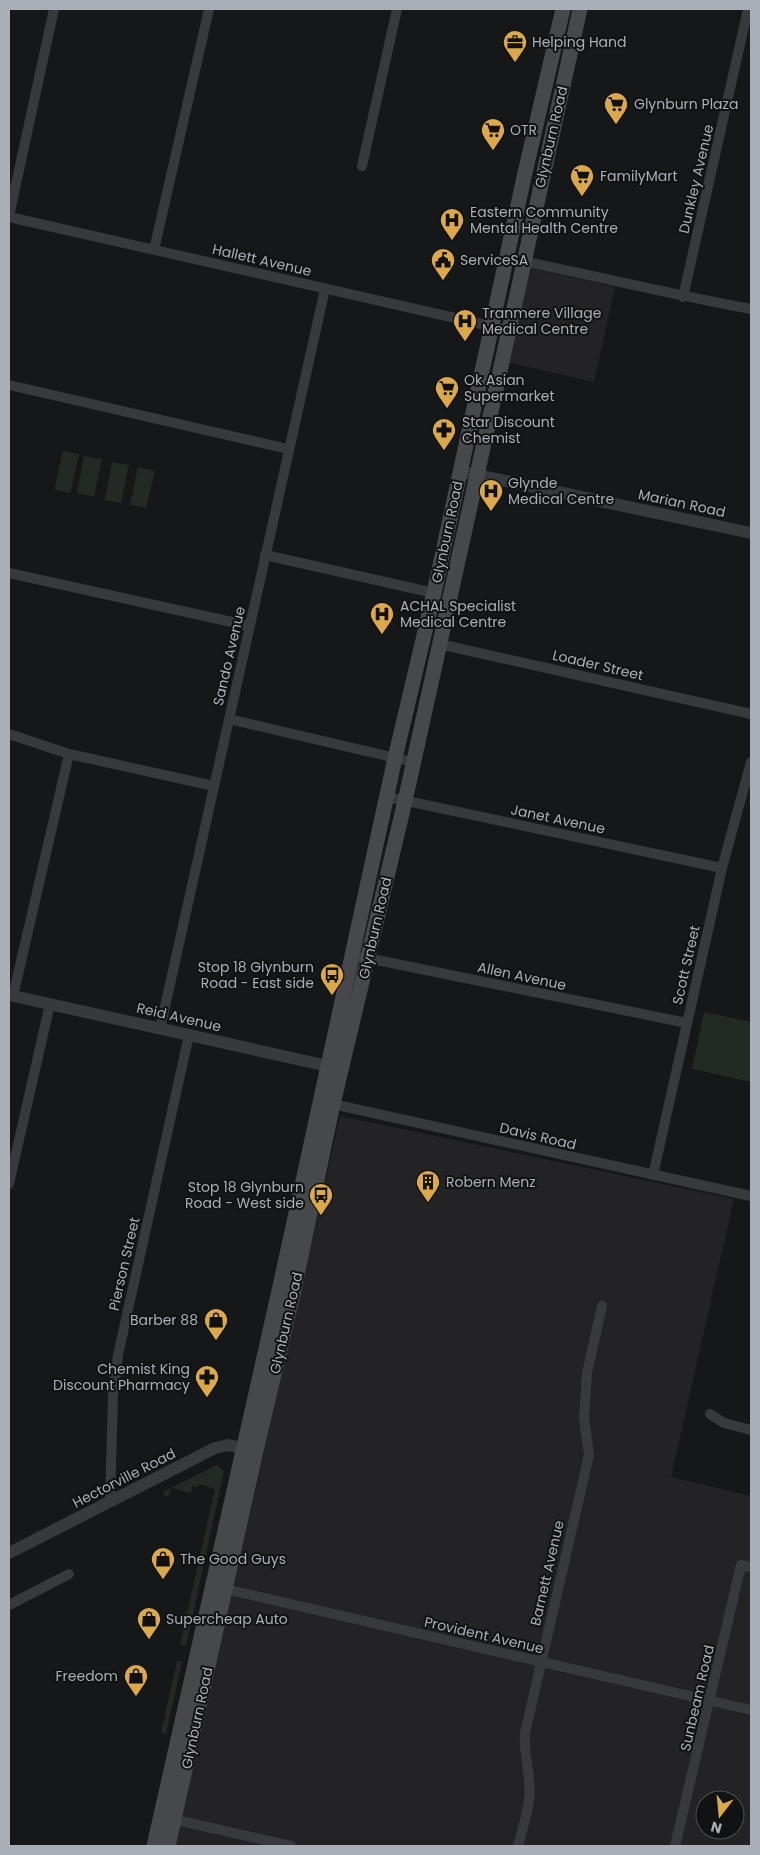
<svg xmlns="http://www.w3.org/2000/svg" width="760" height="1855" font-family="Poppins,sans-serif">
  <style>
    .built { fill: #232325; fill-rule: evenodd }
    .green { fill: #232a24 }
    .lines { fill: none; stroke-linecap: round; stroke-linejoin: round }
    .minor { stroke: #38393d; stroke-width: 10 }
    .tertiary { stroke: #38393d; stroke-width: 12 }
    .secondary { stroke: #46484c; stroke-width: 15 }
    .labels { text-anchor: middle; stroke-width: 4; stroke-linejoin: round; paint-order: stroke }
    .poi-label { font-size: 14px; fill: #aaaeb6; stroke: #111213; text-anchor: start }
    .street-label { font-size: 14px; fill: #aaaeb6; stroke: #111213 }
  </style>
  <rect width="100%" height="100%" fill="#161718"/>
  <!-- built -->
  <path class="built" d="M 526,267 L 615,287 L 594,382 L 506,362 Z
    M 340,1116 L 734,1199 L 671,1477 L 751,1496 L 751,1846 L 175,1846 ZM 705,1800 L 735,1800 L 735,1830 L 705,1830 Z"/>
  <!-- green -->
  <path class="green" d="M 63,451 L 79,454 L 70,493 L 54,490 Z
    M 84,456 L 102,459 L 94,497 L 77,493 Z
    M 112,462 L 129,465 L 121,503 L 105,500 Z
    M 138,467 L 155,471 L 146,508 L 130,505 Z
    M 704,1012 L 751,1022 L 751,1082 L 692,1069 Z
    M 217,1465 L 224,1471 L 186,1646 L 180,1645 L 215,1489 L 199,1484 L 198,1487 L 192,1486 L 191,1493 L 171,1488 L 168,1497 L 164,1495 L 163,1492 Z
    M 177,1661 L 182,1662 L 166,1734 L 161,1733 Z"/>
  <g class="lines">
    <!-- minor -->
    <path class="minor" d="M 362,166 L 397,9
      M 9,216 L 54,9
      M 9,217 L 508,330
      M 154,250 L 209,9
      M 507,258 C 588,274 669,294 751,309
      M 683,297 L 748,9
      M 9,385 L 288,449
      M 265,555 L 434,593
      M 9,573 L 250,626
      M 439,644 L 751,714
      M 229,719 L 413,762
      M 9,734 L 69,754 L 214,786
      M 388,797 L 722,868
      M 362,957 L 687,1023
      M 13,996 L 69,754
      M 160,1029 L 325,289
      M 328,1103 L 751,1196
      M 653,1175 L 722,868 L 751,762
      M 9,1184 L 50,1004
      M 710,1414 L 724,1423 L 751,1430
      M 110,1502 L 113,1394 L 118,1355 L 189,1035
      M 221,1588 L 751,1710
      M 9,1605 L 69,1574
      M 168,1818 L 291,1846
      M 518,1846 C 522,1831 527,1815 529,1800 C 532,1777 523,1755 525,1733 L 589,1455 L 584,1419 L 587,1373 L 602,1306
      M 675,1846 L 741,1565 L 751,1567"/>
    <!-- tertiary -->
    <path class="tertiary" d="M 468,473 L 751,533
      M 9,995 L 337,1068
      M 9,1553 L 215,1448 L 228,1445 L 252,1450"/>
    <!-- secondary -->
    <path class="secondary" d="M 154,1846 L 279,1291 L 395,758 L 434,593 L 524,177 L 563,9
      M 168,1846 L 256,1451 L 293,1294 L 333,1104 L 405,801 L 580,9"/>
  </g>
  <!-- icons -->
  <defs>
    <g id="office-pin" transform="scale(1.25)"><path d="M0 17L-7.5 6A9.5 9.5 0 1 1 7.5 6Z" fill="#dca94a" stroke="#111213"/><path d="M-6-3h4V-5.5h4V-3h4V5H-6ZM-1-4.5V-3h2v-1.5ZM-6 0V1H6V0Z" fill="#111"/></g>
    <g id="supermarket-pin" transform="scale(1.25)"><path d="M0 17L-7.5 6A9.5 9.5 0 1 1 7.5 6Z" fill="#dca94a" stroke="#111213"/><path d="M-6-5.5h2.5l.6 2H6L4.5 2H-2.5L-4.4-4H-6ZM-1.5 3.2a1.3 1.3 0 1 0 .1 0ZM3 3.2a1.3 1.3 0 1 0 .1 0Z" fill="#111"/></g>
    <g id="hospital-pin" transform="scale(1.25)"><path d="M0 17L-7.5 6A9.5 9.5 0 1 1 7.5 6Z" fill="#dca94a" stroke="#111213"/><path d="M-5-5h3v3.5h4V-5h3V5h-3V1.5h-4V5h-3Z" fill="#111"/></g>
    <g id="civic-pin" transform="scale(1.25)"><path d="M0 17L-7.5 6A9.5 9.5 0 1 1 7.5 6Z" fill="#dca94a" stroke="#111213"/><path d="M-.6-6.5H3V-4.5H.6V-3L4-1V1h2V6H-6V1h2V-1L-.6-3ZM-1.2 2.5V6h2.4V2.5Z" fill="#111"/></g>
    <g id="pharmacy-pin" transform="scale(1.25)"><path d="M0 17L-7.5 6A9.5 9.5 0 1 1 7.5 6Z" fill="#dca94a" stroke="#111213"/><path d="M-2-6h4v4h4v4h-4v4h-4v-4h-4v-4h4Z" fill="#111"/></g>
    <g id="bus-pin" transform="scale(1.25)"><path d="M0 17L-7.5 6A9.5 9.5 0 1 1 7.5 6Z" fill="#dca94a" stroke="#111213"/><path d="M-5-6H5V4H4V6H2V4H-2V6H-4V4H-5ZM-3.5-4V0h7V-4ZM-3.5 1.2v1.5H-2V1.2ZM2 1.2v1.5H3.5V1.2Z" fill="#111"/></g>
    <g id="building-pin" transform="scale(1.25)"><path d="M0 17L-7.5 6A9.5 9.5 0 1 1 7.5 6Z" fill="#dca94a" stroke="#111213"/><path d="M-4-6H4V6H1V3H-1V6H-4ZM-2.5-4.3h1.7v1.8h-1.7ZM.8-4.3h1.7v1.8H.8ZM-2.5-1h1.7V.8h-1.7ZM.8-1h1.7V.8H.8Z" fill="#111"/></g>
    <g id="shop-pin" transform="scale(1.25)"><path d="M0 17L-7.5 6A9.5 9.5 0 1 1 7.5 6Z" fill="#dca94a" stroke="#111213"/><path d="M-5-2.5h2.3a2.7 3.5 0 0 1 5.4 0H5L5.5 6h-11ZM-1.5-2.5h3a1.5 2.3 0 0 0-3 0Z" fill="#111"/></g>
  </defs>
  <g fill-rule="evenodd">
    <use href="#office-pin" x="515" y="42"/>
    <use href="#supermarket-pin" x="616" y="104"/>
    <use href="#supermarket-pin" x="493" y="130"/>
    <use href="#supermarket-pin" x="582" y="176"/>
    <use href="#hospital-pin" x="452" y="220"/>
    <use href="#civic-pin" x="443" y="260"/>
    <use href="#hospital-pin" x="465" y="321"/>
    <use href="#supermarket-pin" x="447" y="388"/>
    <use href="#pharmacy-pin" x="444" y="430"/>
    <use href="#hospital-pin" x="491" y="491"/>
    <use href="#hospital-pin" x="382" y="614"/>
    <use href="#bus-pin" x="332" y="975"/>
    <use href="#building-pin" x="428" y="1182"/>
    <use href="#bus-pin" x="321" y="1195"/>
    <use href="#shop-pin" x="216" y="1320"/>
    <use href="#pharmacy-pin" x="207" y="1377"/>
    <use href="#shop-pin" x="163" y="1559"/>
    <use href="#shop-pin" x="149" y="1619"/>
    <use href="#shop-pin" x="136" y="1676"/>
  </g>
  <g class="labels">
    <!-- poi labels -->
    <g class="poi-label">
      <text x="532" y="47">Helping Hand</text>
      <text x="634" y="109">Glynburn Plaza</text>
      <text x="510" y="135">OTR</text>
      <text x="600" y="181">FamilyMart</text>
      <text x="470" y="217">Eastern Community<tspan x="470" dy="16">Mental Health Centre</tspan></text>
      <text x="460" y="265">ServiceSA</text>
      <text x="482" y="318">Tranmere Village<tspan x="482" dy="16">Medical Centre</tspan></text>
      <text x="464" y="385">Ok Asian<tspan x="464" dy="16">Supermarket</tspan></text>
      <text x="462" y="427">Star Discount<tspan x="462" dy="16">Chemist</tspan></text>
      <text x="508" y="488">Glynde<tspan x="508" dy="16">Medical Centre</tspan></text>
      <text x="400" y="611">ACHAL Specialist<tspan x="400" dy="16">Medical Centre</tspan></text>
      <text x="314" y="972" text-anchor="end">Stop 18 Glynburn<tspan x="314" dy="16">Road - East side</tspan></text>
      <text x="446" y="1187">Robern Menz</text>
      <text x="304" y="1192" text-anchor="end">Stop 18 Glynburn<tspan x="304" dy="16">Road - West side</tspan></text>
      <text x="198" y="1325" text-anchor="end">Barber 88</text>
      <text x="190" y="1374" text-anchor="end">Chemist King<tspan x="190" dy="16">Discount Pharmacy</tspan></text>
      <text x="180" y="1564">The Good Guys</text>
      <text x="166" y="1624">Supercheap Auto</text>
      <text x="118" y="1681" text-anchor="end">Freedom</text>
    </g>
    <!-- street labels -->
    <g class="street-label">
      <text transform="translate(551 137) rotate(-77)" y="5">Glynburn Road</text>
      <text transform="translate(696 179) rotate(-77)" y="5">Dunkley Avenue</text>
      <text transform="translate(262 260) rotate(13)" y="5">Hallett Avenue</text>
      <text transform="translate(682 503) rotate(12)" y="5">Marian Road</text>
      <text transform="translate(447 532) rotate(-78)" y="5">Glynburn Road</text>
      <text transform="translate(229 656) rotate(-77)" y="5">Sando Avenue</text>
      <text transform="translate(598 665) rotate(13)" y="5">Loader Street</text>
      <text transform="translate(558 819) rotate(12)" y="5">Janet Avenue</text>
      <text transform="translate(375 928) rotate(-77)" y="5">Glynburn Road</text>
      <text transform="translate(686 965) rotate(-77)" y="5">Scott Street</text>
      <text transform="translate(522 976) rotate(12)" y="5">Allen Avenue</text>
      <text transform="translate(179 1017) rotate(13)" y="5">Reid Avenue</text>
      <text transform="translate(538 1136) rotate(13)" y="5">Davis Road</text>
      <text transform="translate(124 1264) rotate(-77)" y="5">Pierson Street</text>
      <text transform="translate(286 1323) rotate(-77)" y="5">Glynburn Road</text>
      <text transform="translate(124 1478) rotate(-27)" y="5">Hectorville Road</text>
      <text transform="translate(547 1573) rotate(-77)" y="5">Barnett Avenue</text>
      <text transform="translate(484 1635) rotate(13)" y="5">Provident Avenue</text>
      <text transform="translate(697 1698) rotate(-77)" y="5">Sunbeam Road</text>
      <text transform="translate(197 1718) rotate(-78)" y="5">Glynburn Road</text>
    </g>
  </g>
  <!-- border -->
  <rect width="760" height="1855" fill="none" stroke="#aaaeb6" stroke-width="20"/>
  <!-- north arrow -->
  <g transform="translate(720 1815) rotate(196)"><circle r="24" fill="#111213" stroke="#4e5054"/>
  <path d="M0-4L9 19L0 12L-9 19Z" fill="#dca94a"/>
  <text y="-8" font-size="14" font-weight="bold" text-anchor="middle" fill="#aaaeb6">N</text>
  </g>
</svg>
